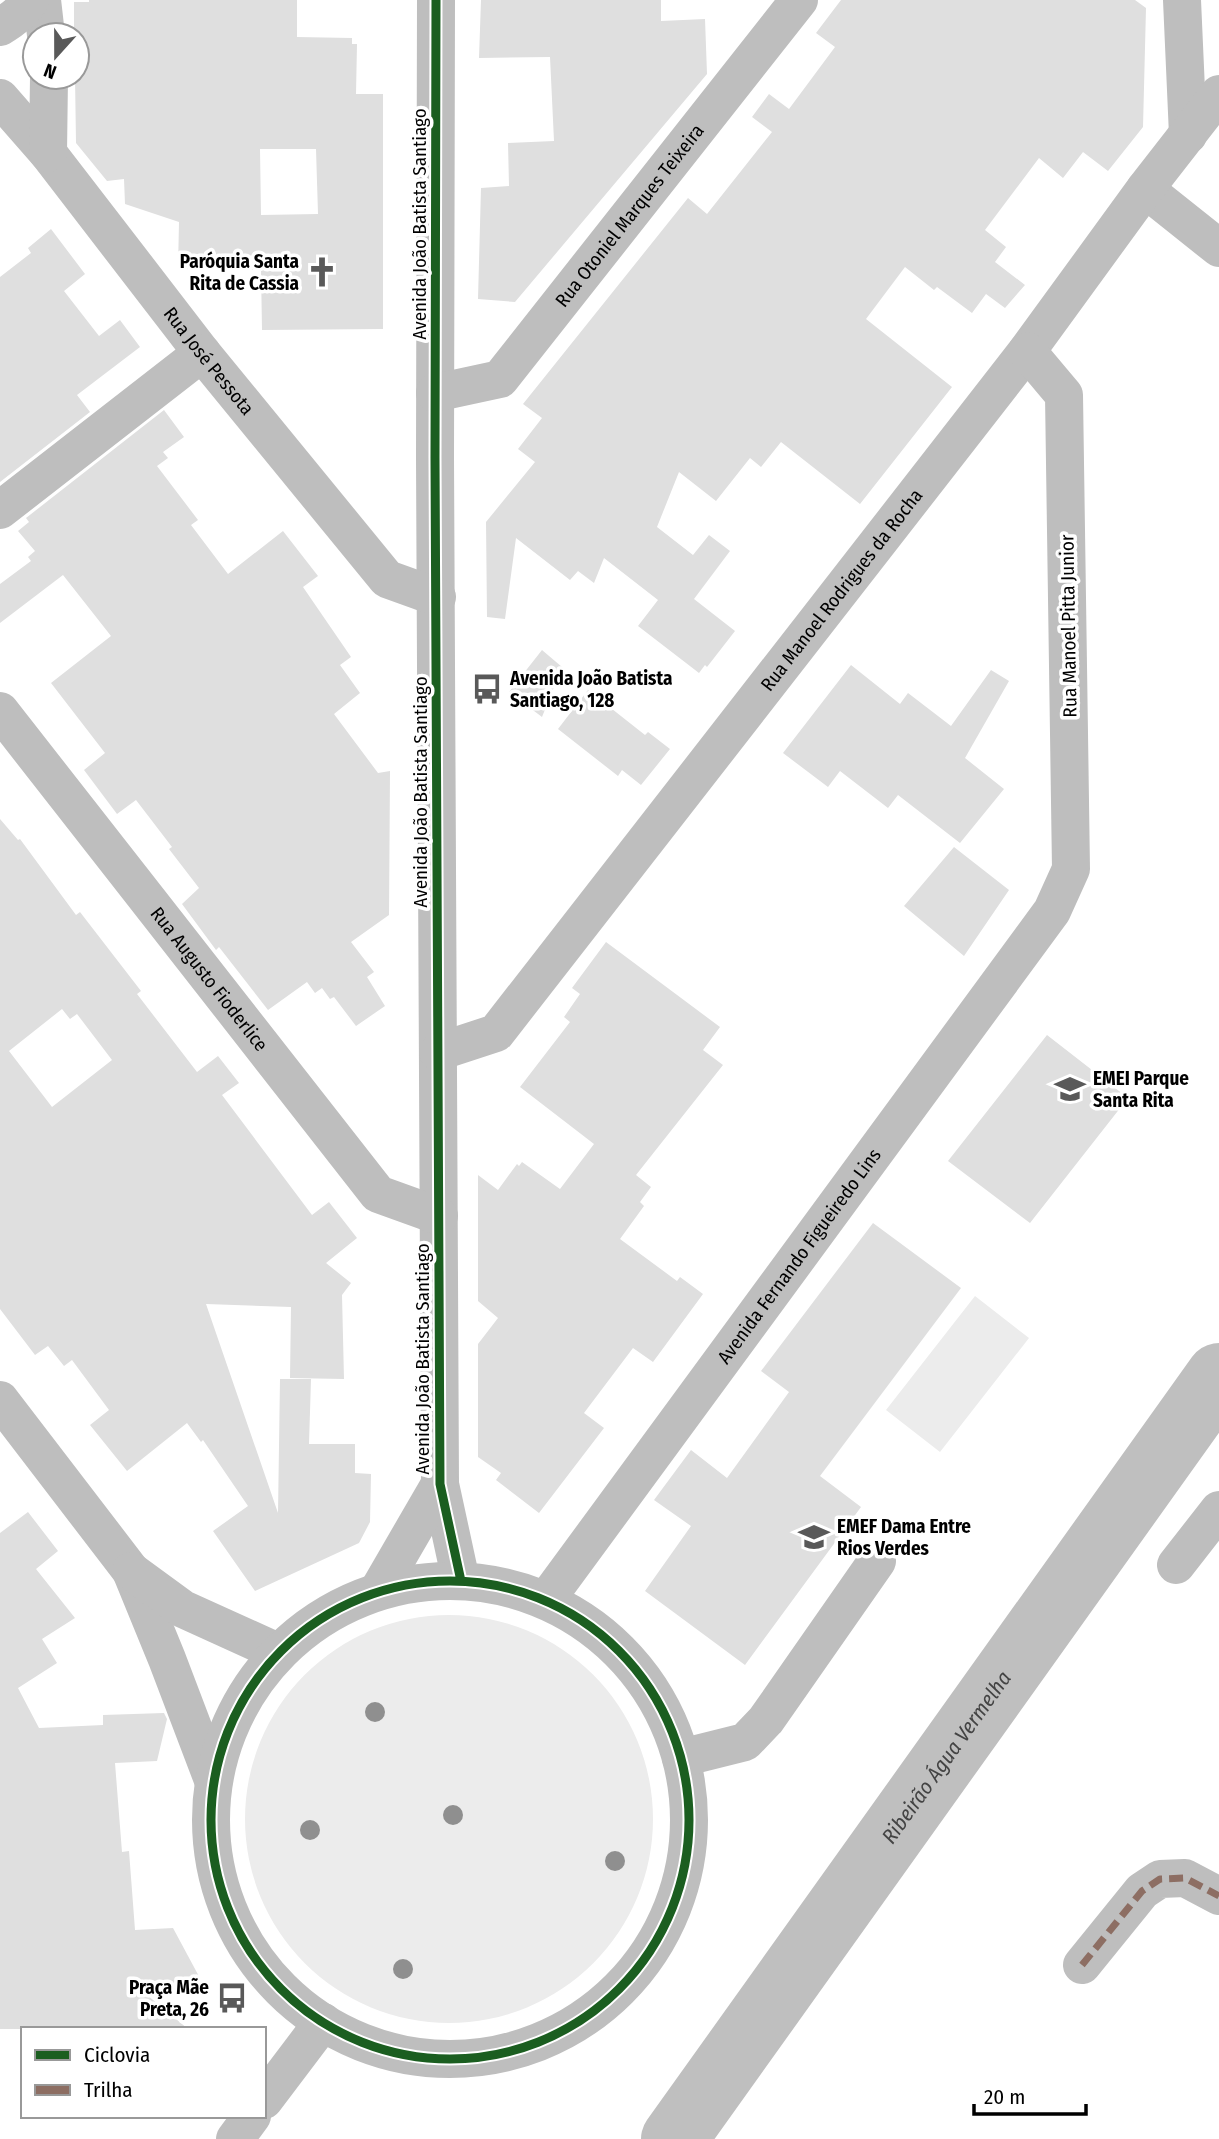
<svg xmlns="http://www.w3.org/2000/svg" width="1219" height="2139" font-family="'Fira Sans Condensed',sans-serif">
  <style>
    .green { fill: #ececec }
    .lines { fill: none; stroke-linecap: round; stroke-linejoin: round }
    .river { stroke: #bfbfbf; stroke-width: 66 }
    .building { fill: #dfdfdf; fill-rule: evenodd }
    .minor { stroke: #bebebe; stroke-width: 38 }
    .quiet { stroke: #8d6e63; stroke-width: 7; stroke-dasharray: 14 7; stroke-linecap: butt }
    .cycleway-casing { stroke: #fff; stroke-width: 13 }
    .cycleway { stroke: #1b5e20; stroke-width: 9 }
    .tree { fill: #8f8f8f }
    .labels { text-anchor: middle; stroke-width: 7; stroke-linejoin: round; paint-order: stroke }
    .street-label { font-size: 19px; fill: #000; stroke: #fff }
    .poi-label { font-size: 19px; font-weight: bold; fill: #000; stroke: #fff; text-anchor: start }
    .water-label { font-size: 21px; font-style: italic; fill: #444; stroke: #fff }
  </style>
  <rect width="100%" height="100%" fill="#fff"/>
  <!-- green -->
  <path class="green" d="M 975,1296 L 1029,1338 L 940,1452 L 886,1410 Z
    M245 1819a204 204 0 1 1 408 0a204 204 0 1 1-408 0Z"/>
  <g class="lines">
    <!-- river -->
    <path class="river" id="s1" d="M 674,2139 L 1219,1376"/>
  </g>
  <!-- building -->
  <path class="building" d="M 89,0 L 297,0 L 297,37 L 352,38 L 352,44 L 357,44 L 356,94 L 383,94 L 383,329 L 262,330 L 261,270 L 178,269 L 179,222 L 125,204 L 124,179 L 107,181 L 76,143 L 75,77 L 77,77 L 77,35 L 74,35 L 74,2 L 89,2 ZM 260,149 L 316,149 L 318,214 L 261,215 Z
    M 481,0 L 661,0 L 661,21 L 705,19 L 707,74 L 515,302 L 478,299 L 481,188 L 509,186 L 508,143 L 554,141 L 550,57 L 479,58 Z
    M 841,0 L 1135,0 L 1146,8 L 1143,127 L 1108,171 L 1083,152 L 1063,178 L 1039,158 L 985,230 L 1006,247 L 995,262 L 1025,285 L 1005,308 L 986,294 L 972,313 L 937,287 L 934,290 L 905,267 L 866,319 L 952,387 L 860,504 L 781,442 L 761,467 L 750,458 L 716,501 L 679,472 L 657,527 L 693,555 L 709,535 L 730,551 L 694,599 L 735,631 L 707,667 L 705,665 L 699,673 L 638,626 L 658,600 L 604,558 L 594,583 L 578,571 L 570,580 L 516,538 L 505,619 L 487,617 L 486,522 L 535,462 L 518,449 L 542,418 L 523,404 L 688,198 L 707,214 L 772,132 L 752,117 L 769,94 L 789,109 L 835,47 L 816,33 Z
    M 51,229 L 85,274 L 64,291 L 99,336 L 120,320 L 140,347 L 77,395 L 90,412 L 0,482 L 0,277 L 31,253 L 28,248 Z
    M 164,410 L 184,437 L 163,452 L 168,458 L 157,466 L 198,520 L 191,525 L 228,574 L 283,531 L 318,576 L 303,587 L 351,657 L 340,665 L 360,693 L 334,714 L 378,773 L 390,771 L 389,915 L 351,942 L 374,972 L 367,977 L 385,1006 L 356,1026 L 334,997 L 330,999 L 322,988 L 315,993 L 307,982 L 268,1010 L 219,947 L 216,950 L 182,904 L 199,888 L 169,849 L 172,847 L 136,800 L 117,814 L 84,770 L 105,753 L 51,683 L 111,636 L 63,575 L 0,623 L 0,584 L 31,561 L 28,557 L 35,551 L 18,531 L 29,522 L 26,518 Z
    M 542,650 L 562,667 L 542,717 L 509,692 Z
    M 851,665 L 900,704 L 908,693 L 951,726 L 991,670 L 1009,681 L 965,758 L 1004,789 L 960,843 L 898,795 L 888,808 L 840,771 L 828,787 L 783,753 Z
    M 588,690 L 645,735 L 648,732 L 670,749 L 641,785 L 622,770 L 618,776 L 558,729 Z
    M 0,819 L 18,840 L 20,839 L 76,915 L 80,912 L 141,991 L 137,994 L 197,1072 L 218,1056 L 239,1083 L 222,1095 L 312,1215 L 329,1202 L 357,1238 L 326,1263 L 351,1283 L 342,1295 L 344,1379 L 290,1378 L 291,1307 L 206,1304 L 278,1513 L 280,1379 L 311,1379 L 309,1444 L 355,1444 L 355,1473 L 371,1474 L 370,1522 L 359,1543 L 255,1591 L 213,1531 L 248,1506 L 203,1440 L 201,1442 L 187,1423 L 127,1471 L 90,1425 L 109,1410 L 72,1360 L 64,1366 L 48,1346 L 35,1355 L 0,1309 ZM 62,1009 L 70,1019 L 77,1014 L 112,1060 L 52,1107 L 9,1051 Z
    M 954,847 L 1009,890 L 964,956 L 904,906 Z
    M 606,942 L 720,1027 L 703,1050 L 723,1065 L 636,1175 L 651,1187 L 640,1202 L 644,1206 L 620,1239 L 677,1281 L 680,1277 L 703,1294 L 653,1362 L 633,1348 L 584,1413 L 604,1428 L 539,1513 L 496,1480 L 501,1473 L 478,1457 L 478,1344 L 498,1318 L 478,1301 L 478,1175 L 498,1190 L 517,1164 L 519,1166 L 522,1162 L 560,1189 L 594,1144 L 520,1087 L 570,1022 L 564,1017 L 580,994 L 572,988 Z
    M 1047,1035 L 1128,1098 L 1030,1223 L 948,1161 Z
    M 873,1223 L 961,1288 L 820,1476 L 861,1507 L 745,1665 L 645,1591 L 691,1526 L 654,1500 L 691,1450 L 727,1478 L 789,1392 L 761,1371 Z
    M 28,1512 L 58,1551 L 36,1569 L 75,1618 L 42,1639 L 57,1663 L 18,1688 L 39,1728 L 103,1725 L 103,1715 L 164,1713 L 167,1719 L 157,1761 L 115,1763 L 122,1852 L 129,1851 L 135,1930 L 173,1928 L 202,1982 L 135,1985 L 188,2029 L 0,2029 L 0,1533 Z"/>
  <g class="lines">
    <!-- minor -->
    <g class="minor">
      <path d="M 42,0 L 46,35"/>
      <path d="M 436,0 L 435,458 L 440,1484 L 461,1581"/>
      <path d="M 1182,0 L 1188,135"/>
      <path d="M 0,27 C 12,20 23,12 30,0"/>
      <path id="s2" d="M 0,98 L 48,153 L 202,353 L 387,579 L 437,597"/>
      <path d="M 48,153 L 49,77"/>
      <path d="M 1145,189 L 1219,248"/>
      <path id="s3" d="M 435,393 L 500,379 L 799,0"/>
      <path d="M 0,510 L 202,353"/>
      <path id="s4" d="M 0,711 L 378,1194 L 439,1216"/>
      <path id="s5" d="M 438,1052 L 496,1033 L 1027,351 L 1145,189 L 1219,94"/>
      <path d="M 0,1400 L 131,1571 L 167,1659 L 213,1780"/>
      <path d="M 1176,1565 L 1219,1510"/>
      <path d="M 131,1571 L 183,1609 L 278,1652"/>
      <circle cx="450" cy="1820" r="239"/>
      <path d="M 378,1591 L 440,1484"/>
      <path id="s6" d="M 546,1600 L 1052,911 L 1071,869 L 1064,395 L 1027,351"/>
      <path d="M 681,1758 L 745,1742 L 766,1720 L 877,1561"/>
      <path d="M 1082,1965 L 1142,1891 L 1160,1879 L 1185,1878 L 1219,1896"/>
      <path d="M 264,2100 L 323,2022"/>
      <path d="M 235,2139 L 252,2116"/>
    </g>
    <!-- quiet -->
    <path class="quiet" d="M 1082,1965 L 1142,1891 L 1160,1879 L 1185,1878 L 1219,1896"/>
    <!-- cycleway casing -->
    <g class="cycleway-casing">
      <path id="cycleway" d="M 436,0 L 435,458 L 440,1484 L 461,1581
        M211 1820a239 239 0 1 1 478 0a239 239 0 1 1-478 0Z"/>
    </g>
    <!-- cycleway -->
    <use href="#cycleway" class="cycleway"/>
  </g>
  <!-- trees -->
  <g class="tree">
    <circle cx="375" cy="1712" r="10"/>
    <circle cx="453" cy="1815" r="10"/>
    <circle cx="310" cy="1830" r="10"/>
    <circle cx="615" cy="1861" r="10"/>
    <circle cx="403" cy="1969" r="10"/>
  </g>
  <!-- icons -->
  <defs>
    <g id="church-bare" transform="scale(2.415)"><path d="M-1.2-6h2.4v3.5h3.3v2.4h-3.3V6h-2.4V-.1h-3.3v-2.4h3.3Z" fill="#595959" stroke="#fff" stroke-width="2.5" paint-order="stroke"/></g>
    <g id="bus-bare" transform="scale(2.415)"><path d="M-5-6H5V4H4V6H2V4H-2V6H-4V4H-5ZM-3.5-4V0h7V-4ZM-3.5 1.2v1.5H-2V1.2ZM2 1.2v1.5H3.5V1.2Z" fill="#595959" stroke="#fff" stroke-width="2.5" paint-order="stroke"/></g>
    <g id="school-bare" transform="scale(2.415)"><path d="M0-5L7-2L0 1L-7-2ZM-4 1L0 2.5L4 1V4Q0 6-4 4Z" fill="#595959" stroke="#fff" stroke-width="2.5" paint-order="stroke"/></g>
  </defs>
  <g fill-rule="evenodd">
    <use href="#church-bare" x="322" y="272"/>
    <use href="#bus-bare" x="487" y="689"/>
    <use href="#school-bare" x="1070" y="1089"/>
    <use href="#school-bare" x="814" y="1537"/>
    <use href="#bus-bare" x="232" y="1998"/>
  </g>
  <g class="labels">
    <!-- street labels -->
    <g class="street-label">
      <text dy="7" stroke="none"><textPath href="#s3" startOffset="275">Rua Otoniel Marques Teixeira</textPath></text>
      <text transform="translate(419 224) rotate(-90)" y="7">Avenida João Batista Santiago</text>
      <text dy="7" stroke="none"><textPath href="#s2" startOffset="336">Rua José Pessota</textPath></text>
      <text dy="7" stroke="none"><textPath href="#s5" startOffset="623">Rua Manoel Rodrigues da Rocha</textPath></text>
      <text transform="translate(1068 626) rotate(-91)" y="7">Rua Manoel Pitta Junior</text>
      <text transform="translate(420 792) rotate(-90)" y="7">Avenida João Batista Santiago</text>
      <text dy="7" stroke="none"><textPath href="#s4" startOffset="340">Rua Augusto Fioderlice</textPath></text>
      <text dy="7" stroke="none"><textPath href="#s6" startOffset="427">Avenida Fernando Figueiredo Lins</textPath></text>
      <text transform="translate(422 1359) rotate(-90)" y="7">Avenida João Batista Santiago</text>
    </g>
    <!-- poi labels -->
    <g class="poi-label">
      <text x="299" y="268" text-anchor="end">Paróquia Santa<tspan x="299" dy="22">Rita de Cassia</tspan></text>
      <text x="510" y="685">Avenida João Batista<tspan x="510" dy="22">Santiago, 128</tspan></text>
      <text x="1093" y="1085">EMEI Parque<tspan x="1093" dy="22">Santa Rita</tspan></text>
      <text x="837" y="1533">EMEF Dama Entre<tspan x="837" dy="22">Rios Verdes</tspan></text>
      <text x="209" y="1994" text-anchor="end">Praça Mãe<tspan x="209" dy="22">Preta, 26</tspan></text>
    </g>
    <!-- water labels -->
    <g class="water-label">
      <text dy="7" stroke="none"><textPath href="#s1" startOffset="469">Ribeirão Água Vermelha</textPath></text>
    </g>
  </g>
  <!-- legend -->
  <rect x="21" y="2027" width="245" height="91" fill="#ffffff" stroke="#999999" stroke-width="2"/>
  <rect x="35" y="2050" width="35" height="10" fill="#1b5e20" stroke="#999999" stroke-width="2"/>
  <text x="84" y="2062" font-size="21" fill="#000000">Ciclovia</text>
  <rect x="35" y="2085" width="35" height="10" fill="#8d6e63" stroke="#999999" stroke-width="2"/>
  <text x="84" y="2097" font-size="21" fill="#000000">Trilha</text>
  <!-- north arrow -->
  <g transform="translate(56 56) rotate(201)"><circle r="33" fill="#ffffff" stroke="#999999" stroke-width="2"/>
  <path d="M0-5L12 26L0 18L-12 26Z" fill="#595959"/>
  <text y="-10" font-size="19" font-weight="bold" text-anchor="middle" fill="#000000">N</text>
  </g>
  <!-- scale -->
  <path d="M974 2104v10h112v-10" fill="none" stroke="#000000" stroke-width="3.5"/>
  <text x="984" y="2104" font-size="21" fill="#000000" stroke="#ffffff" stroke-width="5" paint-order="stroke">20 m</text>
</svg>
